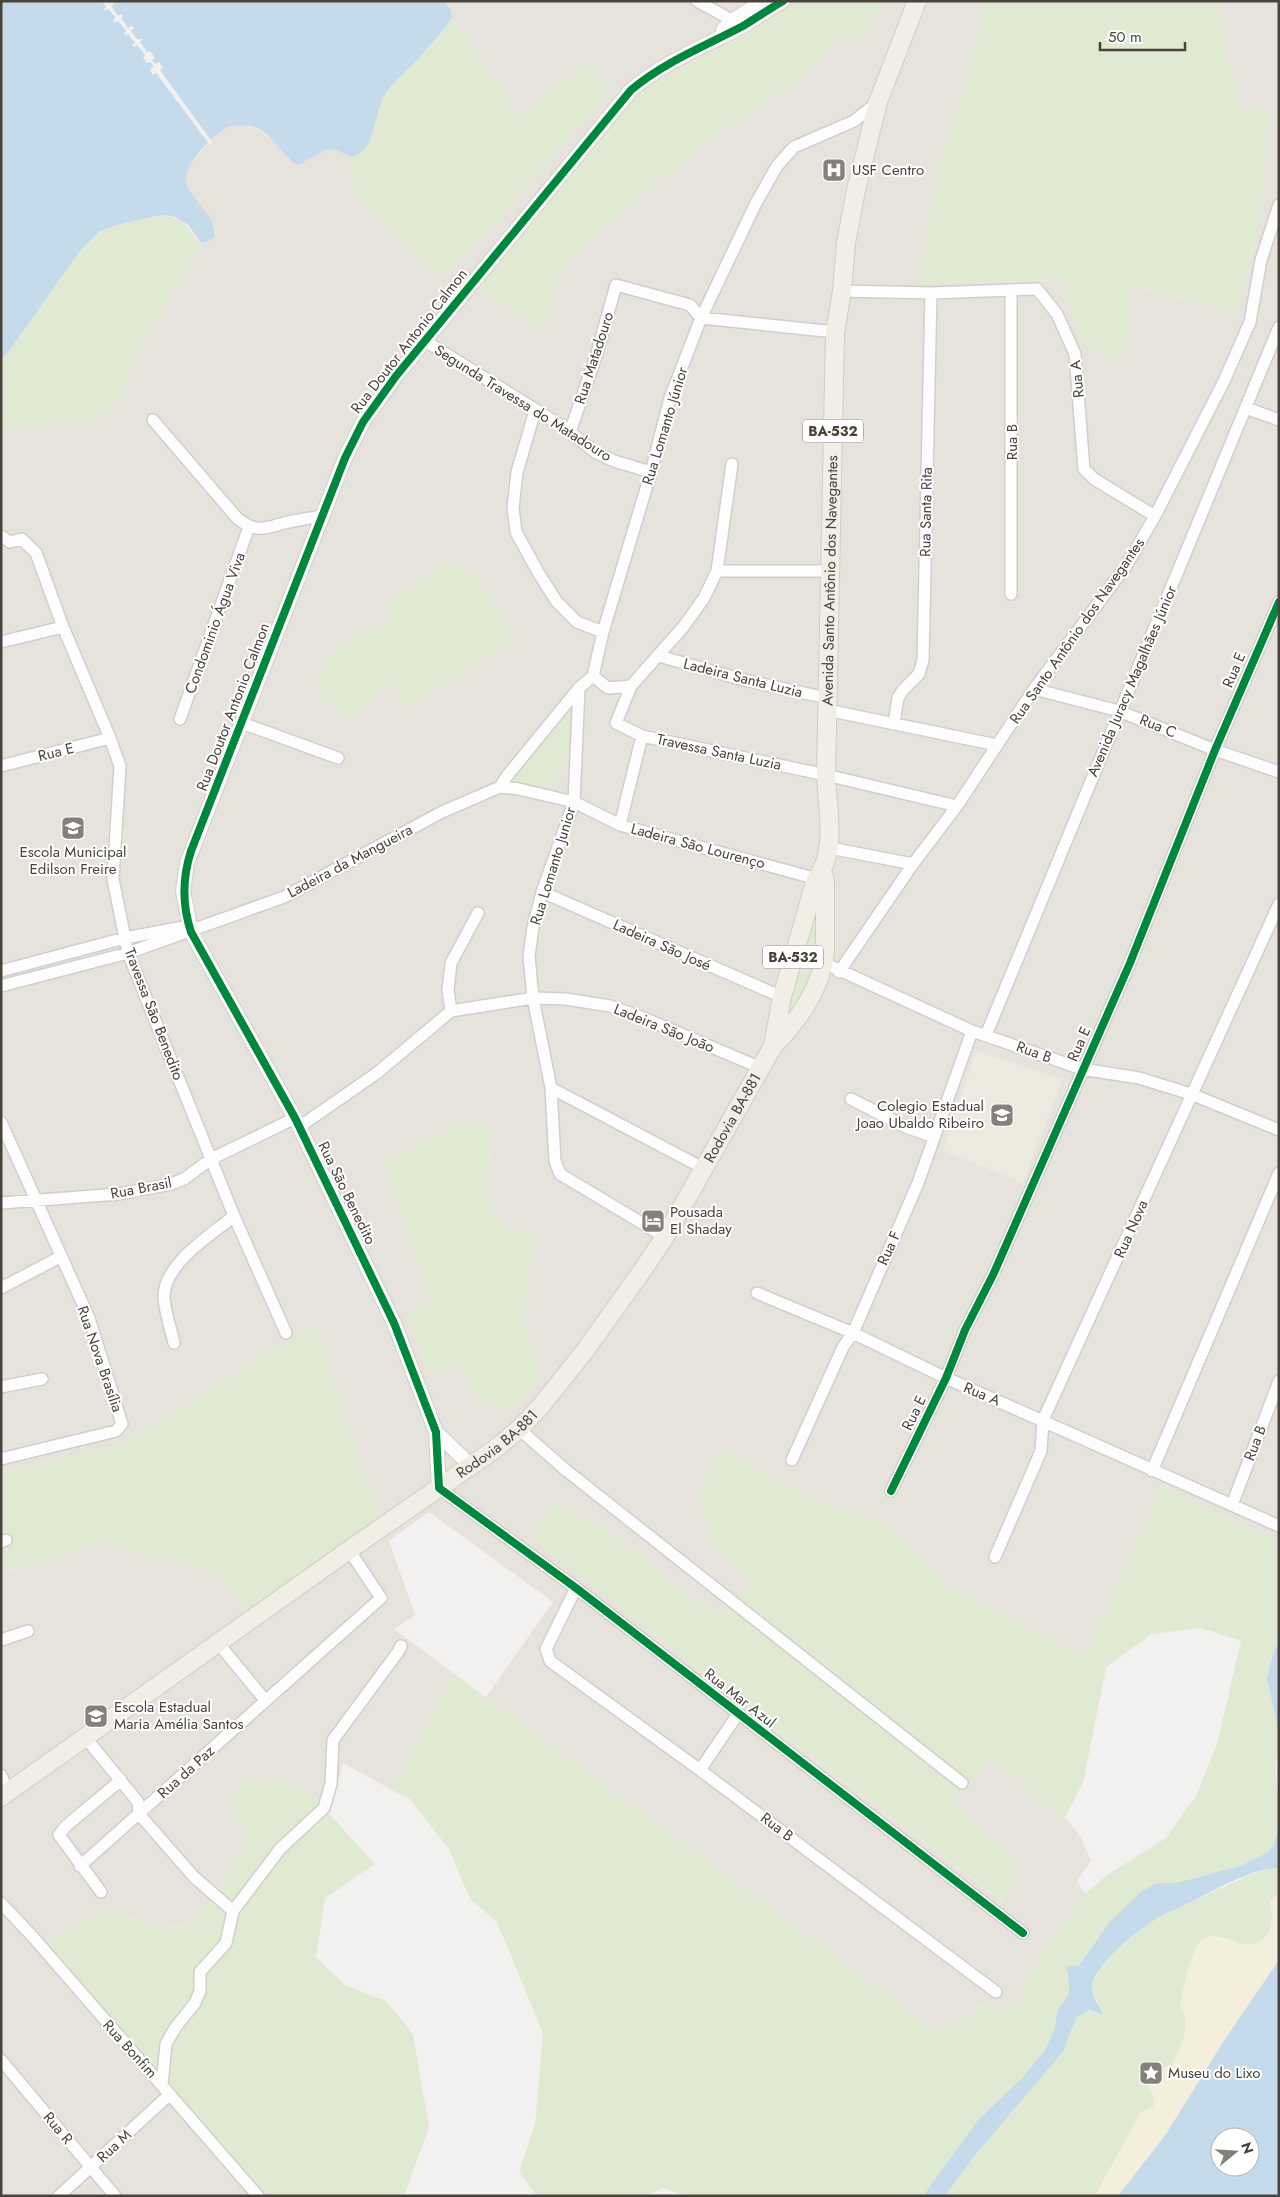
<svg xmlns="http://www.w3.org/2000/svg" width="1280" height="2197" font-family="Jost,sans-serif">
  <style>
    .residential { fill: #e6e3dd; fill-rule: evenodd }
    .education { fill: #ece9df }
    .green { fill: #e0ead2 }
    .sand { fill: #f4eedd }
    .water { fill: #c5dbec; fill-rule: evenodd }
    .pier { fill: #f3f1ef }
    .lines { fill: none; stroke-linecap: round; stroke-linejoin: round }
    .minor-casing { stroke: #d1cfcc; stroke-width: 14 }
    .tertiary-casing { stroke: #d1cfcc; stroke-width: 16 }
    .primary-casing { stroke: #d3cdbf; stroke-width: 20 }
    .minor { stroke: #fdfdfd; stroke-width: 11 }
    .tertiary { stroke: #fdfdfd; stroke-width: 14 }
    .primary { stroke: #f1eee6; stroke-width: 18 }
    .cycleway-casing { stroke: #fff; stroke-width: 11 }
    .cycleway { stroke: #00873e; stroke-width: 8 }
    .labels { text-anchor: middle; stroke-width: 4; stroke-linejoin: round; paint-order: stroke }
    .shield { fill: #fff; stroke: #807b76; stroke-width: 1 }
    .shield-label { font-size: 14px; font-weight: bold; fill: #49433b }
    .poi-label { font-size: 15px; fill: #49433b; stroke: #fff; text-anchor: start }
    .street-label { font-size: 15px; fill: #49433b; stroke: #fff }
  </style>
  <rect width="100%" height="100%" fill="#f3f1ef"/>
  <!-- residential -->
  <path class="residential" d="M 444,1 L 791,1 L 631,99 L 479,285 L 540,332 L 564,263 L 701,145 L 787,87 L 835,40 L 865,40 L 882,1 L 988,1 L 920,284 L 1063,280 L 1081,342 L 1133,324 L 1127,285 L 1236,312 L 1263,168 L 1268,109 L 1239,108 L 1217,1 L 1279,1 L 1279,1541 L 1161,1486 L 1086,1657 L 950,1587 L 885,1523 L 814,1499 L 721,1449 L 699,1488 L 709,1534 L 752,1587 L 720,1620 L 602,1526 L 533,1539 L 774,1729 L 1003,1902 L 1020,1864 L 953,1803 L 989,1759 L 1018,1778 L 1040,1803 L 1065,1817 L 1081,1838 L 1091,1861 L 1077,1881 L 1085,1894 L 1055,1935 L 1024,1981 L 1024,2003 L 998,2009 L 988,2003 L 979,2005 L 960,2026 L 943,2030 L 933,2030 L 486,1697 L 553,1602 L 429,1512 L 389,1541 L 415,1615 L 394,1629 L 453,1673 L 392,1790 L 343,1763 L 330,1813 L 315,1798 L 276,1780 L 260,1783 L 244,1780 L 236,1817 L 248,1837 L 240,1857 L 193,1926 L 157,1927 L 103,1909 L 180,2101 L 270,2196 L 1,2196 L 1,1550 L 7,1571 L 108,1543 L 219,1574 L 248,1610 L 380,1518 L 358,1459 L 292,1338 L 122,1445 L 1,1472 L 1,429 L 96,421 L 125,393 L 132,362 L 202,244 L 206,243 L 216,233 L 214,225 L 190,191 L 185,179 L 187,167 L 213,138 L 226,128 L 240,125 L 258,129 L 277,143 L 288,158 L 297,165 L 328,149 L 332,148 L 349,156 L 354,172 L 354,190 L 443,276 L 588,62 L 519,116 L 452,18 L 451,10 ZM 386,622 L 513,642 L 468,667 L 407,708 L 386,680 L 315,692 L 331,649 ZM 492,1123 L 487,1190 L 500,1228 L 533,1236 L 524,1317 L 541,1379 L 478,1402 L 459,1365 L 429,1376 L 406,1317 L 433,1303 Z"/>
  <!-- education -->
  <path class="education" d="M 976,1051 L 1063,1079 L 1023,1183 L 943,1151 Z"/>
  <!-- green -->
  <path class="green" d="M 791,1 L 882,1 L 865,40 L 835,40 L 787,87 L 701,145 L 564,263 L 540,332 L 478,285 L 631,99 Z
    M 988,1 L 1217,1 L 1239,108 L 1268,109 L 1260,230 L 1236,312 L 1128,285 L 1133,324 L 1120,362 L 1081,342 L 1063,280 L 920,284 L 933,191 Z
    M 452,18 L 519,116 L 588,62 L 610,93 L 443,277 L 354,190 L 354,172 L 349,156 L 357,155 L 368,144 L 383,97 L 393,84 Z
    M 161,215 C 189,219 185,228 202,244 L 132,362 L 125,393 L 96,421 L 1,429 L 1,359 L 7,354 L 80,251 L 99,232 L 117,225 Z
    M 449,559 L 474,575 L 502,611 L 514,642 L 468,667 L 407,708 L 386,680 L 349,720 L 315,692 L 331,649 L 385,622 L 391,601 Z
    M 574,701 L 574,733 L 551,795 L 511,782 Z
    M 819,894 L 830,965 L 775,1039 Z
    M 460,1123 L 492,1123 L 487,1190 L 500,1227 L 533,1236 L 524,1317 L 541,1379 L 511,1410 L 478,1402 L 459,1365 L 429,1376 L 406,1317 L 433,1303 L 383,1162 Z
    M 316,1326 L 358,1459 L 380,1518 L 248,1610 L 219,1574 L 108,1543 L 6,1571 L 1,1550 L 1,1472 L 122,1445 L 292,1338 Z
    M 721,1449 L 814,1499 L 885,1523 L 950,1587 L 1085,1657 L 1161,1486 L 1279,1541 L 1279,1641 L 1274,1651 L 1279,1734 L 1276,1769 L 1279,1827 L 1274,1845 L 1268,1852 L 1240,1866 L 1176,1883 L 1157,1883 L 1142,1891 L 1111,1920 L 1077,1966 L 1066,1974 L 1069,1984 L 1069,1993 L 1057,2012 L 1055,2026 L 1045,2050 L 1023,2077 L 977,2121 L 923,2196 L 687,2196 L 663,2188 L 644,2196 L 537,2196 L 519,2172 L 535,2124 L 543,2033 L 497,1922 L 470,1899 L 449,1849 L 410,1799 L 392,1790 L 453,1673 L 933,2029 C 970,2033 963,2008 988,2003 L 998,2009 L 1024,2003 L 1024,1981 L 1055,1935 L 1085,1894 L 1107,1875 L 1166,1838 L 1196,1796 L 1217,1744 L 1241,1641 L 1201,1628 L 1152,1634 L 1106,1667 L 1083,1783 L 1065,1817 L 1040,1803 L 1018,1778 L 989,1759 L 953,1803 L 1020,1864 L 1004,1902 L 774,1729 L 533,1539 L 553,1503 L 602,1526 L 720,1619 L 752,1587 L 709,1535 L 699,1488 Z
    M 276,1779 L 315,1798 L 375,1864 L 325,1898 L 316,1957 L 345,1985 L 386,2001 L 413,2034 L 429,2127 L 404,2196 L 270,2196 L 180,2101 L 46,1942 L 103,1909 L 156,1927 L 193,1926 L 240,1857 L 248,1837 L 236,1817 L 235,1785 L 244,1780 L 260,1783 Z
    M 1270,1868 L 1279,1868 L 1279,1894 L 1270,1902 C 1274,1917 1273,1941 1253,1945 C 1242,1947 1225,1939 1214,1936 L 1196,1947 L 1180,2004 C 1192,2028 1182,2042 1173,2064 L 1151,2074 L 1147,2081 L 1154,2099 L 1153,2108 L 1141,2112 L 1095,2196 L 945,2196 L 976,2154 L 1063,2052 L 1076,2018 L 1089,2010 L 1097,2014 L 1102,2011 L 1093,1993 L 1092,1985 L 1100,1969 L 1115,1951 L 1150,1922 L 1245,1877 Z"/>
  <!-- sand -->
  <path class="sand" d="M 1279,1894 L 1279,1960 L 1225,2039 L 1166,2134 L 1118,2196 L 1095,2196 L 1141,2112 L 1153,2107 L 1154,2099 L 1147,2081 L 1151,2073 L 1173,2064 C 1182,2042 1192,2028 1180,2004 C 1184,1988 1190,1949 1203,1939 C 1223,1925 1246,1961 1267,1935 C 1275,1924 1273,1913 1270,1902 Z"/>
  <!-- water -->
  <path class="water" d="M 1,1 L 444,1 L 451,10 L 452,18 C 441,33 428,48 415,62 C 404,73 392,83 384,96 C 375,112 375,147 357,155 C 347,159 339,148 328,149 L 298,165 C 288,162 273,136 259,129 C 250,125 234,124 225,129 C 213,135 185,164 186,178 C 186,198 221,218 214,238 L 202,244 L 188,225 L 175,217 L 161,215 L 117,225 L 99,232 L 80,251 L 7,354 L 1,359 Z
    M 1279,1641 L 1279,1734 L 1267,1678 L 1274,1651 Z
    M 1279,1827 L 1279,1868 C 1250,1868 1213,1892 1187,1904 C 1175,1910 1161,1915 1150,1923 C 1133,1934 1094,1966 1092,1987 C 1092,1998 1100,2005 1103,2015 L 1089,2010 L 1076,2018 L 1063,2052 L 976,2154 L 945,2196 L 923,2196 L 977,2121 L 1023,2077 L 1045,2050 L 1055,2027 L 1057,2012 L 1069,1993 L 1069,1984 L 1066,1967 L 1071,1965 L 1078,1966 L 1111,1920 L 1142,1891 L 1157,1883 L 1176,1883 L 1240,1866 L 1268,1852 L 1274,1845 Z
    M 1279,1960 L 1279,2196 L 1118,2196 L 1166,2134 L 1225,2039 ZM 1220,2137 L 1250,2137 L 1250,2167 L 1220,2167 Z"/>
  <!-- pier -->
  <path class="pier" d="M 102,1 L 107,1 L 109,4 L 113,1 L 114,4 L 111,6 L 118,16 L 121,14 L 123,16 L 121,18 L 128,28 L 132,26 L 134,28 L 131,31 L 138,40 L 141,38 L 142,40 L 140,42 L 147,52 L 150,51 L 155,58 L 152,60 L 155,64 L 159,62 L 163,68 L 160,70 L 212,142 L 210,145 L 156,73 L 153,75 L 150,70 L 154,66 L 150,62 L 147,63 L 143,57 L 145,55 L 137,45 L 134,47 L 132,45 L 135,43 L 128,34 L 126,35 L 124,33 L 126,31 L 118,21 L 115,23 L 113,20 L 116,18 L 108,9 L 105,11 L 104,9 L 106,7 Z"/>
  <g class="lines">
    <!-- minor casing -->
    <g class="minor-casing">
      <path id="minor" d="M 697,1 L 739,24
        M 1011,290 L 1011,594
        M 842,291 L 931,293 L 1037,289 L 1057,314 L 1075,354 L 1084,469 L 1094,479 L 1155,516
        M 425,341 L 565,428 L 595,452 L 614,461 L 651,472
        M 1246,408 L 1279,420
        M 535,411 L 517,472 L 513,508 L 516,532 L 539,574 L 557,602 L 577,622 L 603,632
        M 153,420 L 237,518 C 259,536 268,526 293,521 C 302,519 312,518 321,516
        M 570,432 L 597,353 L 616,285 L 690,305 L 701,318 L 835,332
        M 732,464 L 717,571 L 704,598 L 684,626 L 631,686 L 616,723 L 642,736 L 826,775 L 957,806
        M 1,536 L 10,542 L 22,539 L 36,553 L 63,627 L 110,738 L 120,766 L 113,879 L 128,953 L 234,1216 L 286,1333
        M 717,571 L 831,571
        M 1,642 L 63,627
        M 659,656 L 740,679 L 827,698
        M 593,676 L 608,688 L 631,686
        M 579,688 L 574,802 L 542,892 L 533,927 L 529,956 L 533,998 L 551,1088 L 555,1161 L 560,1174 L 665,1237
        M 1034,689 L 1119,711 L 1215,750 L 1279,772
        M 827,710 L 997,745
        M 180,719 L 249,527
        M 242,723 L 338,758
        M 894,723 L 898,698 L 903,690 L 919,674 L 923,660 L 931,293
        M 1,766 L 110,738
        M 500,787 L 507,776 L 579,688 L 593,676 L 603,632 L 651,472 L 670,398 L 701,318 L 756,203 L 777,166 L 794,147 L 854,121 L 878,102
        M 620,825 L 642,736
        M 830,848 L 913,864
        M 542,892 L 782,997
        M 824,963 L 972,1031 L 1082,1069 L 1139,1078 L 1191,1094 L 1279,1130
        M 1,971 L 125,938 L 189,926 L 194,927
        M 839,972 L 913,864 L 957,806 L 1034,689 L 1126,566 L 1155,516 L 1224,381 L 1250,322 L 1261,260 L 1279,205
        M 1,986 L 128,953 L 284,897 L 442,812 L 500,787 L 519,789 L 574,802 L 620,825 L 821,880
        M 451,1011 L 448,990 L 451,963 L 478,913
        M 986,1035 L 1279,327
        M 551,1088 L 703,1168
        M 851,1099 L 908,1128 L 934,1137
        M 1,1122 L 89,1318 L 122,1424 L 116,1431 L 1,1459
        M 299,1127 L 377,1073 L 451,1011 L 533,998 L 566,999 L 610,1006 L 641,1017 L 761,1068
        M 1,1203 L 119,1194 L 171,1184 L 184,1179 L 211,1159 L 295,1118
        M 1,1288 L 60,1257
        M 757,1293 L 853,1333 L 946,1378 L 1279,1526
        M 174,1343 C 171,1329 165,1313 164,1298 C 163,1264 210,1236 234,1216
        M 1,1387 L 42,1379
        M 519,1429 L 567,1471 L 962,1783
        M 792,1460 L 843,1347 L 853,1333 L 918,1183 L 972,1031
        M 1152,1471 L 1279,1173
        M 439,1488 L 576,1588 L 1023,1933
        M 891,1491 L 946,1378 L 965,1330 L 993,1275 L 1130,963 L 1215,750 L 1279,602
        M 1232,1505 L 1279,1381
        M 1,1542 L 6,1540
        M 995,1557 L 1041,1451 L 1043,1420 L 1279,904
        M 576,1588 L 546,1649 L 550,1661 L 700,1770 L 996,1992
        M 1,1640 L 28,1631
        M 218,1643 L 265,1700
        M 85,1737 L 138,1802 L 139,1814 L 194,1877 L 233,1911
        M 700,1770 L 738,1714
        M 1,1775 L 8,1793
        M 80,1866 L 381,1598 L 349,1550
        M 101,1892 L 59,1835 L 66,1826 L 121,1780
        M 1,1903 L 33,1937 L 258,2196
        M 1,2060 L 115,2196
        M 162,2085 L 166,2044 L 175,2028 L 195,2003 L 200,1991 L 200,1972 L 226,1943 L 233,1911 L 280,1849 L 324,1808 L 331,1784 L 333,1740 L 398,1652 L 401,1646
        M 59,2196 L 169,2095"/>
    </g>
    <!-- tertiary casing -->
    <g class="tertiary-casing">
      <path id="tertiary" d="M 723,30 L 733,20 L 764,1
        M 436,1432 L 470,1465
        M 439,1488 L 436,1432 L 394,1323 L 295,1118 L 191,932 L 183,891 L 187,863 L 345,458 L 363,422 L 396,376 L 631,90 C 664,62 705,46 743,26 C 756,18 769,9 783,1"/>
    </g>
    <!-- primary casing -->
    <g class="primary-casing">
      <g id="primary">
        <path id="s1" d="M 773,1046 L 782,997 L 816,879 C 838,851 827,808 826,775 L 835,332 L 842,291 L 846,243 L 856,190 L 878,102 L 917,1"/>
        <path id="s2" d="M 1,1797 L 349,1550 L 495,1449 L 519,1429 L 540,1407 L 584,1352 L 637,1278 L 665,1237 L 773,1046 C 799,1020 821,989 825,952 L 825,881 L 822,871"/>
      </g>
    </g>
    <!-- minor -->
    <use href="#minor" class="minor"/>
    <!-- tertiary -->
    <use href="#tertiary" class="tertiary"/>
    <!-- primary -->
    <use href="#primary" class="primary"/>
    <!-- cycleway casing -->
    <g class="cycleway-casing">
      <path id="cycleway" d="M 783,1 C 769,9 756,18 743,26 C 705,46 664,62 631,90 L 396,376 L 363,422 L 345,458 L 191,851 C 182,879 182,905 191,932 L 295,1118 L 394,1323 L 436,1432 L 439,1488 L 576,1588 L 1023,1933
        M 891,1491 L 946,1378 L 965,1330 L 993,1275 L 1130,963 L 1215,750 L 1279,602"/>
    </g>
    <!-- cycleway -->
    <use href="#cycleway" class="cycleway"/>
  </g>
  <!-- icons -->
  <defs>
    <g id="hospital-square" transform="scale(1.25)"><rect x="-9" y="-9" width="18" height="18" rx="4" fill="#84807a" stroke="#fff"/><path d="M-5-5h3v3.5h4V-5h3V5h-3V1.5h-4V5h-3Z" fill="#fff"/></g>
    <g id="school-square" transform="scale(1.25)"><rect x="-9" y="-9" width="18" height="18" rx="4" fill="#84807a" stroke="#fff"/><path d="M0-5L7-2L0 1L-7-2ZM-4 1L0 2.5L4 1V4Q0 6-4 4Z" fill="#fff"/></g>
    <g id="hotel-square" transform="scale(1.25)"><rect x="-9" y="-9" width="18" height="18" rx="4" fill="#84807a" stroke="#fff"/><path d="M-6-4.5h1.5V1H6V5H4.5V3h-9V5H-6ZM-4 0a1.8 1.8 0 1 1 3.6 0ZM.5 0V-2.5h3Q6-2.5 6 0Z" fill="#fff"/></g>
    <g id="sight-square" transform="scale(1.25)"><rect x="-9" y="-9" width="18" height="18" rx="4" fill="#84807a" stroke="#fff"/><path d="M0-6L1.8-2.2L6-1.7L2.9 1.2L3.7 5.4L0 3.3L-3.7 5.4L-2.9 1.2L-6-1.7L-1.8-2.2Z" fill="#fff"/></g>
  </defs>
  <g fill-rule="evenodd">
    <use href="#hospital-square" x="834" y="170"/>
    <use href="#school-square" x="73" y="828"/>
    <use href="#school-square" x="1002" y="1115"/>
    <use href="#hotel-square" x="653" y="1221"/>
    <use href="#school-square" x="96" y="1716"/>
    <use href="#sight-square" x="1151" y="2073"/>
  </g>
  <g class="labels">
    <!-- shield labels -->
    <g class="shield">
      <rect x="803" y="419.5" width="60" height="23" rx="4"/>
      <rect x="763" y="945.5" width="60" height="23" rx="4"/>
    </g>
    <g class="shield-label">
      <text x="833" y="436">BA-532</text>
      <text x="793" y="962">BA-532</text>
    </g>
    <!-- poi labels -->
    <g class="poi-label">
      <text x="852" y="175">USF Centro</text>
      <text x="73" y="857" text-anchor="middle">Escola Municipal<tspan x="73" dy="17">Edilson Freire</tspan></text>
      <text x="984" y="1111" text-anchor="end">Colegio Estadual<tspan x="984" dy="17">Joao Ubaldo Ribeiro</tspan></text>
      <text x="670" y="1217">Pousada<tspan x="670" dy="17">El Shaday</tspan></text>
      <text x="114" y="1712">Escola Estadual<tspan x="114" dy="17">Maria Amélia Santos</tspan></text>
      <text x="1168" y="2078">Museu do Lixo</text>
    </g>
    <!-- street labels -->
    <g class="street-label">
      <text transform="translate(409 341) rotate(-52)" y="5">Rua Doutor Antonio Calmon</text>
      <text transform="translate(594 358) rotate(-72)" y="5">Rua Matadouro</text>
      <text transform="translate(1077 379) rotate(-96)" y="5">Rua A</text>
      <text transform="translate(523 403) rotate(32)" y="5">Segunda Travessa do Matadouro</text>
      <text transform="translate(665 426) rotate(-73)" y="5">Rua Lomanto Júnior</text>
      <text transform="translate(1012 442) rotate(-90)" y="5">Rua B</text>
      <text transform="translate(926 512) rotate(-89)" y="5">Rua Santa Rita</text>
      <text dy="5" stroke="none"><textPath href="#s1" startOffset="474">Avenida Santo Antônio dos Navegantes</textPath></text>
      <text transform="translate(215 623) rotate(-70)" y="5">Condominio Água Viva</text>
      <text transform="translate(1077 631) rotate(-55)" y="5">Rua Santo Antônio dos Navegantes</text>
      <text transform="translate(1234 670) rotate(-67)" y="5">Rua E</text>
      <text transform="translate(743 678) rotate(14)" y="5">Ladeira Santa Luzia</text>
      <text transform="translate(1132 681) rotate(-67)" y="5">Avenida Juracy Magalhães Júnior</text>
      <text transform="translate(233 707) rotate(-69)" y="5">Rua Doutor Antonio Calmon</text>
      <text transform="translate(1158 726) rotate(22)" y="5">Rua C</text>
      <text transform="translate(56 752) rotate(-14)" y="5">Rua E</text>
      <text transform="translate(719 752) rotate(12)" y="5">Travessa Santa Luzia</text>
      <text transform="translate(698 846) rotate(15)" y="5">Ladeira São Lourenço</text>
      <text transform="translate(350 861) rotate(-28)" y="5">Ladeira da Mangueira</text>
      <text transform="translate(553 866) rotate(-73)" y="5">Rua Lomanto Junior</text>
      <text transform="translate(662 945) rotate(24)" y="5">Ladeira São José</text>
      <text transform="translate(154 1014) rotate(69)" y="5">Travessa São Benedito</text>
      <text transform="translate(664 1028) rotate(22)" y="5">Ladeira São João</text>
      <text transform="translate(1079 1044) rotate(-66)" y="5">Rua E</text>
      <text transform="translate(1034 1052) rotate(20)" y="5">Rua B</text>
      <text dy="5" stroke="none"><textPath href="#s2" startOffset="1014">Rodovia BA-881</textPath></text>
      <text transform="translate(141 1188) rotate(-11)" y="5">Rua Brasil</text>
      <text transform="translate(347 1193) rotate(64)" y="5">Rua São Benedito</text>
      <text transform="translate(1131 1229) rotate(-66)" y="5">Rua Nova</text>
      <text transform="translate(889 1248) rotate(-66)" y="5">Rua F</text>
      <text transform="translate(100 1359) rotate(71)" y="5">Rua Nova Brasília</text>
      <text transform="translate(982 1394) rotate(23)" y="5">Rua A</text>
      <text transform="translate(914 1413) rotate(-64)" y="5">Rua E</text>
      <text dy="5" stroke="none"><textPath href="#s2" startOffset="609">Rodovia BA-881</textPath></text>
      <text transform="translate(1255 1443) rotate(-69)" y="5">Rua B</text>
      <text transform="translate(740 1698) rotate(38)" y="5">Rua Mar Azul</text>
      <text transform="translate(186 1772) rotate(-42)" y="5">Rua da Paz</text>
      <text transform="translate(777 1827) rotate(37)" y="5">Rua B</text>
      <text transform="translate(130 2049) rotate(48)" y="5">Rua Bonfim</text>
      <text transform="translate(58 2128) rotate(50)" y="5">Rua R</text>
      <text transform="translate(114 2146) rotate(-43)" y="5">Rua M</text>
    </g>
  </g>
  <!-- border -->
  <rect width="1280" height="2197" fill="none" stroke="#49433b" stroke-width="5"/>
  <!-- north arrow -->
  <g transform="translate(1235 2152) rotate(72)"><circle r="24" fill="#ffffff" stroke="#b6b4b1"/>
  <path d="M0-4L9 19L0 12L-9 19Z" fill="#84807a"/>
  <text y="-8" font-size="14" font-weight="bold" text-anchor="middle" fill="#49433b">N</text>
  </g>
  <!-- scale -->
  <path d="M1100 42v8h85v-8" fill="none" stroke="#49433b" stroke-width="2.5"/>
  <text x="1108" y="42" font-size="15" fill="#49433b" stroke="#ffffff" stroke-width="4" paint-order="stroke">50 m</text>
</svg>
